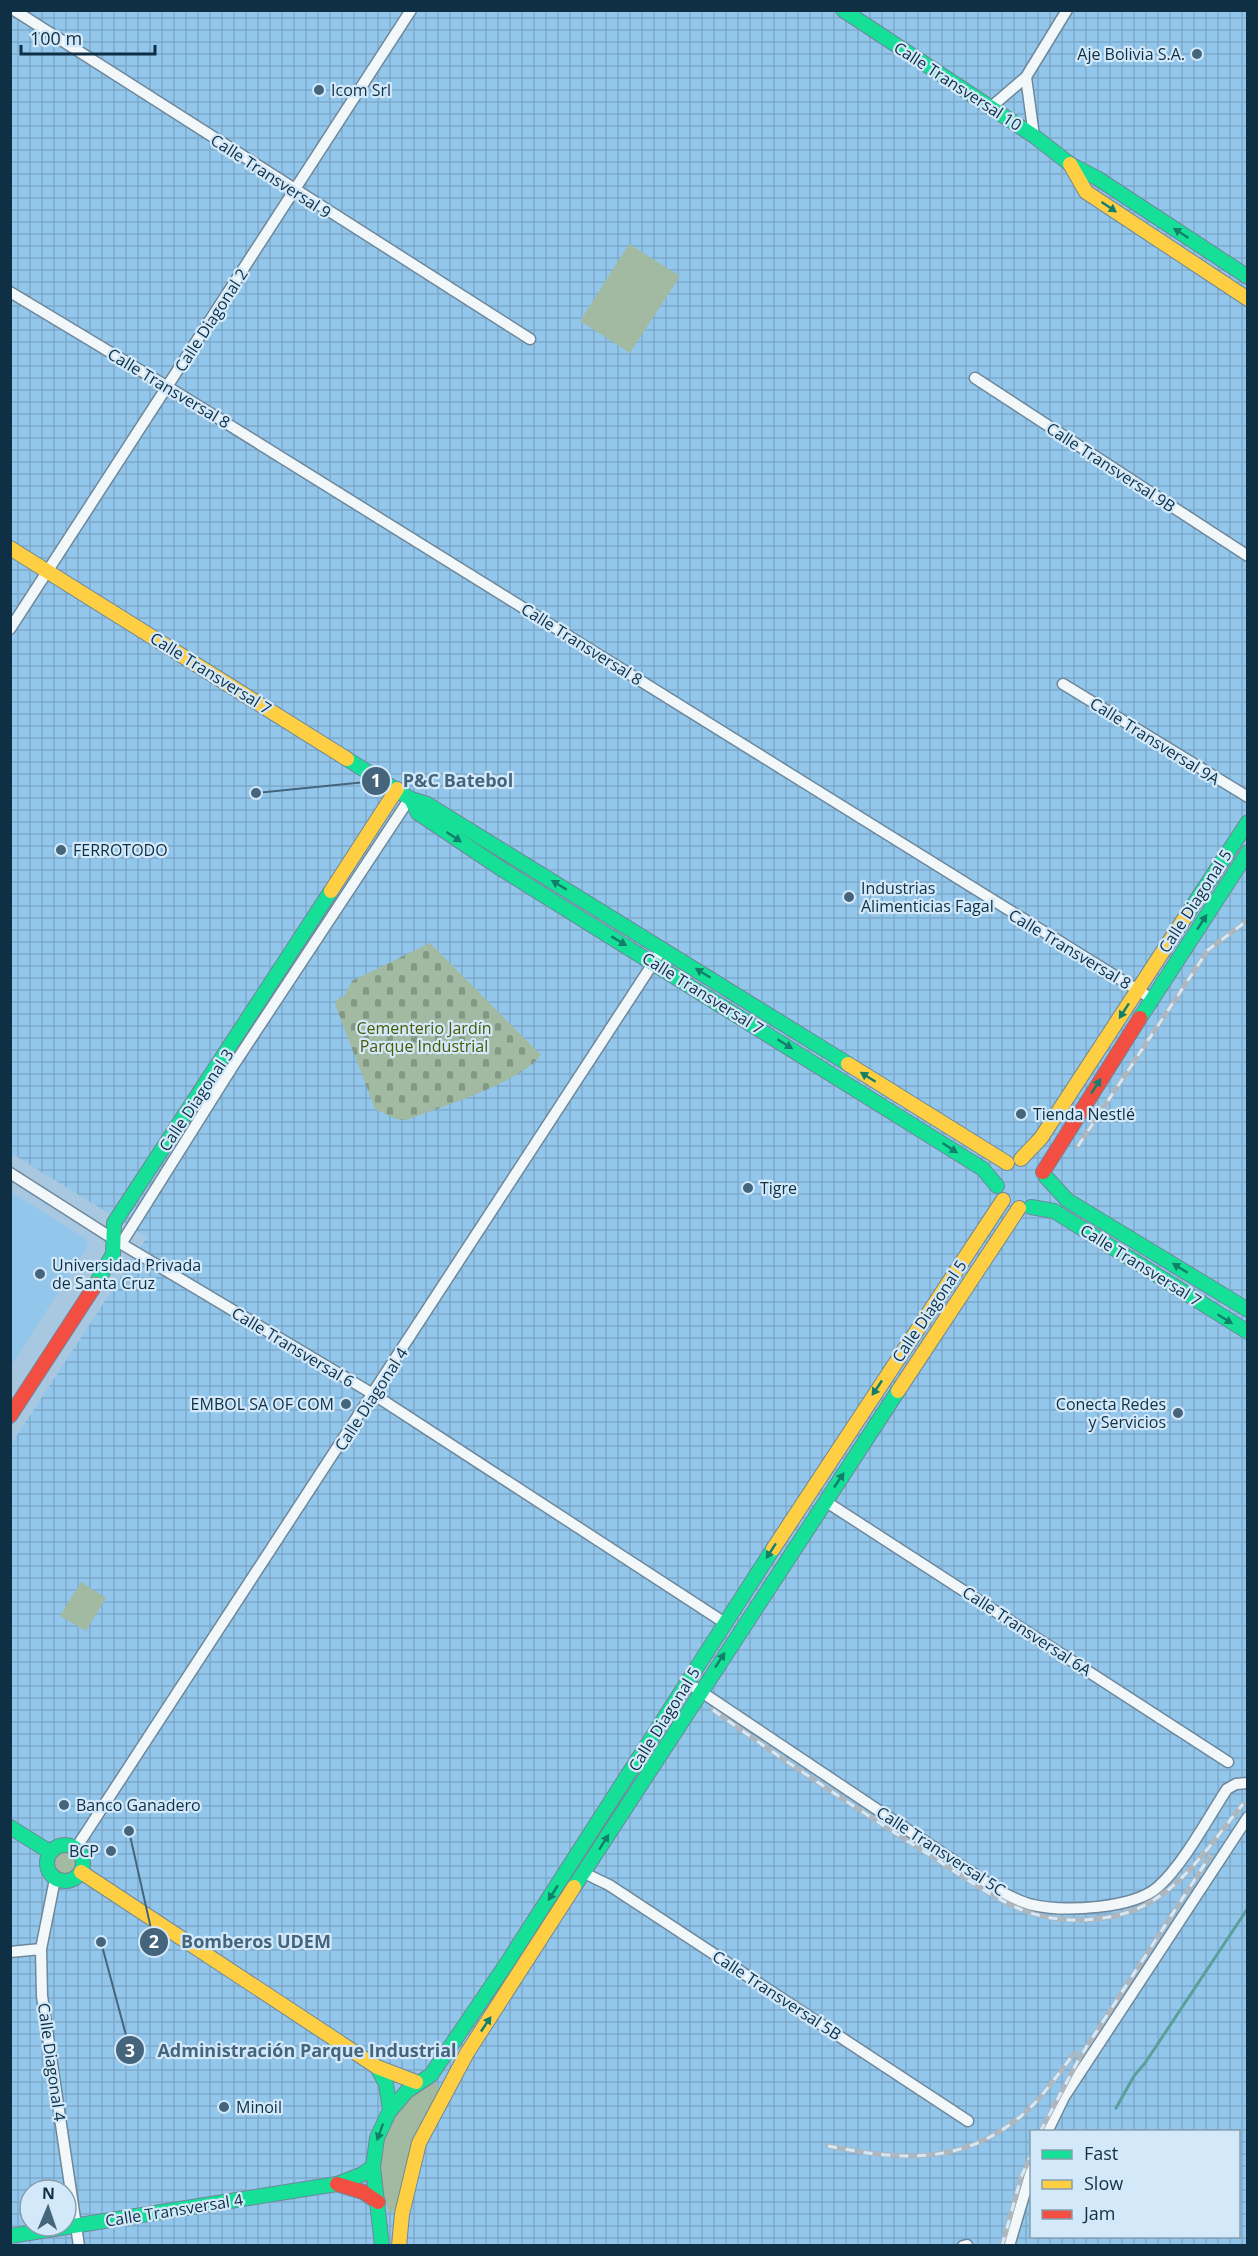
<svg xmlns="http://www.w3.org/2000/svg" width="1258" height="2256" font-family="'Open Sans',sans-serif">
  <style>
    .built { fill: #93c6eb }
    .industrial { fill: url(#industrial-grid); fill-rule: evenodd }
    .grass { fill: #a1baa1 }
    .cemetery { fill: url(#cemetery-stones) }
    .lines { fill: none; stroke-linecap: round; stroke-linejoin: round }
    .stream { stroke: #5b9f9c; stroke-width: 3 }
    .street-casing { stroke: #6e889b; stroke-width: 13 }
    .fast-casing { stroke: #6e889b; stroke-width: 16 }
    .slow-casing { stroke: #6e889b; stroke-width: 16 }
    .jam-casing { stroke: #6e889b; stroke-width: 16 }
    .street { stroke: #f2f7fa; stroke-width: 10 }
    .fast { stroke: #16e098; stroke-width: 14 }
    .slow { stroke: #ffcf43; stroke-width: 14 }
    .jam { stroke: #f24e42; stroke-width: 14 }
    .rail-casing { stroke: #aeb7bd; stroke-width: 5 }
    .rail { stroke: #d3e9f9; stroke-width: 3; stroke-dasharray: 9; stroke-linecap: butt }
    .oneway { fill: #127f6a }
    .poi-dot { fill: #45657c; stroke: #d3e9f9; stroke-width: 2 }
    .labels { text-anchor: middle; stroke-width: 4.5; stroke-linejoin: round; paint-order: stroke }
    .poi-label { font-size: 16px; fill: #0f2f45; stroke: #d3e9f9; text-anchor: start }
    .street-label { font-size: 16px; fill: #0f2f45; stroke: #d3e9f9 }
    .park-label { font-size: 16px; fill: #4a5a07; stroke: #d3e9f9 }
    .leader { fill: none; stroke: #45657c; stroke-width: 2 }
    .callout-dot { fill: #45657c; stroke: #d3e9f9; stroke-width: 2 }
    .mark-label { font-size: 18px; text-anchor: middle; font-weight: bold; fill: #fff }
    .callout-label { font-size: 18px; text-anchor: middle; font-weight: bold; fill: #45657c; stroke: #d3e9f9; stroke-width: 4.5; stroke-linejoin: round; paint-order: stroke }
  </style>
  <defs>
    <pattern id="industrial-grid" width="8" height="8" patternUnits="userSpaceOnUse" patternTransform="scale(1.5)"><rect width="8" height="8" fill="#93c6eb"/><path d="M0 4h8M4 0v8" fill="none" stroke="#7eaacb"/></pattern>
    <pattern id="cemetery-stones" width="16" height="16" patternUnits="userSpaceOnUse" patternTransform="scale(1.5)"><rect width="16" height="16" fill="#a1baa1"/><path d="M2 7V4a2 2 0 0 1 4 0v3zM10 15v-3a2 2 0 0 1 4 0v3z" fill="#829885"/></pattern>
  </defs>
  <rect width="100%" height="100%" fill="#a8c8e1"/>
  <!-- built -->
  <path class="built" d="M 11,1192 L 86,1239 L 88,1246 L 11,1366 Z"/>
  <!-- industrial -->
  <path class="industrial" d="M 11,11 L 1247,11 L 1247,2245 L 11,2245 L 10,1446 L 147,1237 L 11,1153 ZM 1032,2132 L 1238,2132 L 1238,2236 L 1032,2236 ZM 30,2190 L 66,2190 L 66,2226 L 30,2226 Z"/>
  <!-- grass -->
  <path class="grass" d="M 629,244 L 680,276 L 630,353 L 580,321 Z
    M 81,1582 L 106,1598 L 86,1631 L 60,1616 Z
    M50 1863a14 14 0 1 1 28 0a14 14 0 1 1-28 0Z
    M 431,2083 L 437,2084 L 440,2092 L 424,2115 L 410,2156 L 398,2211 L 390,2212 C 368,2178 380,2131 404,2102 C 410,2094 422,2088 431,2083 Z"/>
  <!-- cemetery -->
  <path class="cemetery" d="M 430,943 L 541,1055 C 518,1084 442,1106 406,1120 L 396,1119 L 375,1109 L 335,1004 L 339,997 L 343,998 L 352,981 Z"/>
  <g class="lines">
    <!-- stream -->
    <path class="stream" d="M 1116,2108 L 1134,2076 L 1145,2063 L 1248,1908"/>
    <!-- street casing -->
    <g class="street-casing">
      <path id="street" d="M 14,10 L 530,339
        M 1026,77 L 1034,136
        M 991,107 L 1026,77 L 1067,10
        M 10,292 L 168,387 L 1152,999
        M 975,378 L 1248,556
        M 10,629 L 411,10
        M 1063,684 L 1248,797
        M 10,1173 L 115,1240 L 373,1394 L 725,1623
        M 121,1244 L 231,1069 L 410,798
        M 825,1501 L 1228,1762
        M 694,1687 L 999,1891 C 1010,1896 1022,1903 1033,1905 C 1064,1912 1133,1909 1158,1887 C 1183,1865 1208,1818 1227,1789 L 1236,1784 L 1248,1783
        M 76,1848 L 663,948
        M 584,1873 L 609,1885 L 968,2121
        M 55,1879 L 41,1949 L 42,1996 L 79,2246
        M 10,1952 L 41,1949
        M 1047,2132 L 1064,2097 L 1248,1817
        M 963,2246 L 967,2245
        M 1009,2246 L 1032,2168"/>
    </g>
    <!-- fast casing -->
    <g class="fast-casing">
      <path id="fast" d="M 843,10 L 1034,136 L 1070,164 L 1097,178 L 1248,277
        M 347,759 L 411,799 L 427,804 L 848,1064
        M 411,799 L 418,813 L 503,870 L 983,1169 L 997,1186
        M 1188,913 L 1248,822
        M 1140,1018 L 1248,852
        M 1046,1177 L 1067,1200 L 1248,1310
        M 1031,1207 L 1054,1211 L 1248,1332
        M 96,1284 L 113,1254 L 114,1223 L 331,891
        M 10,1827 L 50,1852
        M47 1863a18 18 0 1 1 36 0a18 18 0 1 1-36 0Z
        M 574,1887 L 898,1391
        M 377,2067 L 386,2084 L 390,2110
        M 10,2236 L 337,2184 L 363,2174 L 373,2166
        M 382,2246 L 373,2167 L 377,2138 L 389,2112 L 407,2091 L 431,2075 L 505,1966 L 773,1549"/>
    </g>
    <!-- slow casing -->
    <g class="slow-casing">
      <path id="slow" d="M 1070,164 L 1086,192 L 1248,299
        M 10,548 L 347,759
        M 331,891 L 397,789
        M 848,1064 L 1007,1163
        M 1021,1159 L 1041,1138 L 1188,913
        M 898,1391 L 1019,1208
        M 773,1549 L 1003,1200
        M 81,1872 L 377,2067 L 416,2082
        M 399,2246 L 402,2214 L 419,2143 L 467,2053 L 574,1887"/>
    </g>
    <!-- jam casing -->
    <g class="jam-casing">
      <path id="jam" d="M 1043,1172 L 1140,1018
        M 10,1416 L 96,1284
        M 337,2184 L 363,2192 L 378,2202"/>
    </g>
    <!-- street -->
    <use href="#street" class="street"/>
    <!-- fast -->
    <use href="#fast" class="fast"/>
    <!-- slow -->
    <use href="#slow" class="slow"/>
    <!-- jam -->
    <use href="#jam" class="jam"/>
    <!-- rail casing -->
    <g class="rail-casing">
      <path id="rail" d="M 1078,1146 L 1208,950 L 1248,920
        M 713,1710 C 780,1758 848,1803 917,1847 C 951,1868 985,1894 1022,1910 C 1056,1923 1095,1923 1129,1912 C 1179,1895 1211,1843 1243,1804
        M 1040,2132 L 1080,2057 L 1210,1856
        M 828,2146 C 899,2160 961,2166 1021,2116 C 1042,2099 1058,2073 1075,2053
        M 1002,2246 L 1021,2177 L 1032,2153"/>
    </g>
    <!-- rail -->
    <use href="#rail" class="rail"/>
  </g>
  <!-- one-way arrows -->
  <defs><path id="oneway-solid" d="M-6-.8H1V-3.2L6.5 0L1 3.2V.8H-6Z" transform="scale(1.5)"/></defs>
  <g class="oneway">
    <use href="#oneway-solid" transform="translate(1109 207) rotate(34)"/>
    <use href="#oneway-solid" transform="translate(1181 233) rotate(-147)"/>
    <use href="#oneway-solid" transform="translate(454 837) rotate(34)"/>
    <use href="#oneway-solid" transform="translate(559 885) rotate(-149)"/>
    <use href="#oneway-solid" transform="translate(1202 922) rotate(-57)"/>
    <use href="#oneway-solid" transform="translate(619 941) rotate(31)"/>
    <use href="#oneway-solid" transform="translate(703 973) rotate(-148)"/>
    <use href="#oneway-solid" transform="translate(1124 1011) rotate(123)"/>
    <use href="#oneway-solid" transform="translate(785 1044) rotate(32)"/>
    <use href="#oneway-solid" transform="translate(868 1077) rotate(-148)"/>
    <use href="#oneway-solid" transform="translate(1096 1086) rotate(-57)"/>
    <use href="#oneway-solid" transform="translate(950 1148) rotate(33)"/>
    <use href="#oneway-solid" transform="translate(1180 1268) rotate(-148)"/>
    <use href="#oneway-solid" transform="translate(1225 1319) rotate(32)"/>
    <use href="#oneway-solid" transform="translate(877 1388) rotate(124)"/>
    <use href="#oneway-solid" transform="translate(839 1480) rotate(-56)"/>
    <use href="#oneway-solid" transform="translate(771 1551) rotate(123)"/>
    <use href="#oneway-solid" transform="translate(720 1660) rotate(-57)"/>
    <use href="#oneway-solid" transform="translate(604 1842) rotate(-58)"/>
    <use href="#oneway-solid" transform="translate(553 1893) rotate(123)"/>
    <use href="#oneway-solid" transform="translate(486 2024) rotate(-56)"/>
    <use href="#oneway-solid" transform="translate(380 2132) rotate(110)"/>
  </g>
  <!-- markers -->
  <g class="poi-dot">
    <circle cx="1197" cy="54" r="6"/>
    <circle cx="319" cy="90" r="6"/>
    <circle cx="61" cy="850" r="6"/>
    <circle cx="849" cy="897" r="6"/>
    <circle cx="1021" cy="1114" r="6"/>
    <circle cx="748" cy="1188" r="6"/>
    <circle cx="40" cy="1274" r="6"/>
    <circle cx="346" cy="1404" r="6"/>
    <circle cx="1178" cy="1413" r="6"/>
    <circle cx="64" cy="1805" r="6"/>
    <circle cx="111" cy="1851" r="6"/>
    <circle cx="224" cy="2107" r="6"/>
  </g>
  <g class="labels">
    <!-- poi labels -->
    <g class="poi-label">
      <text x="1185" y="60" text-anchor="end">Aje Bolivia S.A.</text>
      <text x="331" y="96">Icom Srl</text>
      <text x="73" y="856">FERROTODO</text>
      <text x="861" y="894">Industrias<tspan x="861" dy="18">Alimenticias Fagal</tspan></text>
      <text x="1033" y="1120">Tienda Nestlé</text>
      <text x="760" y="1194">Tigre</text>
      <text x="52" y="1271">Universidad Privada<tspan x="52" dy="18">de Santa Cruz</tspan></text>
      <text x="334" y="1410" text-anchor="end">EMBOL SA OF COM</text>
      <text x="1166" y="1410" text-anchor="end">Conecta Redes<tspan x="1166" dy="18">y Servicios</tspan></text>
      <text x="76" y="1811">Banco Ganadero</text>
      <text x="99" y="1857" text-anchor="end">BCP</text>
      <text x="236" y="2113">Minoil</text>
    </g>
    <!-- street labels -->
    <g class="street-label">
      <text transform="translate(958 86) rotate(33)" y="6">Calle Transversal 10</text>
      <text transform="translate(271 176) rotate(33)" y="6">Calle Transversal 9</text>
      <text transform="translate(211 320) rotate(-57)" y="6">Calle Diagonal 2</text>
      <text transform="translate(169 388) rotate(31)" y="6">Calle Transversal 8</text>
      <text transform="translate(1111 467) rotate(33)" y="6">Calle Transversal 9B</text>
      <text transform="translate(582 644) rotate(32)" y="6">Calle Transversal 8</text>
      <text transform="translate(211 673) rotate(32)" y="6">Calle Transversal 7</text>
      <text transform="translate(1155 741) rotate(32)" y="6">Calle Transversal 9A</text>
      <text transform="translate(1195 901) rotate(-57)" y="6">Calle Diagonal 5</text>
      <text transform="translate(1070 949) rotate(31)" y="6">Calle Transversal 8</text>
      <text transform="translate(703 993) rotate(32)" y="6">Calle Transversal 7</text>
      <text transform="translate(196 1100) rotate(-56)" y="6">Calle Diagonal 3</text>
      <text transform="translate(1141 1265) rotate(32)" y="6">Calle Transversal 7</text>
      <text transform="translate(929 1311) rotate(-56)" y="6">Calle Diagonal 5</text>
      <text transform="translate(293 1347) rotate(31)" y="6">Calle Transversal 6</text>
      <text transform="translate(371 1399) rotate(-57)" y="6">Calle Diagonal 4</text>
      <text transform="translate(1027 1631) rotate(33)" y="6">Calle Transversal 6A</text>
      <text transform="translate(664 1719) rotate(-58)" y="6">Calle Diagonal 5</text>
      <text transform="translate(941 1851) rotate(33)" y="6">Calle Transversal 5C</text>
      <text transform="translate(777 1995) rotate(33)" y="6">Calle Transversal 5B</text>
      <text transform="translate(52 2062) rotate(82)" y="6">Calle Diagonal 4</text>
      <text transform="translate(174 2210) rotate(-9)" y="6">Calle Transversal 4</text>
    </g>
    <!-- park labels -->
    <g class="park-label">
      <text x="424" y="1034">Cementerio Jardín<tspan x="424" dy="18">Parque Industrial</tspan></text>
    </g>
  </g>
  <!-- callouts -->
  <path class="leader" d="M256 793L376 781M129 1831L154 1942M101 1942L130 2050"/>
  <g class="callout-dot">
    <circle cx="256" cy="793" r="6"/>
    <circle cx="129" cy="1831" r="6"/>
    <circle cx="101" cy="1942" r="6"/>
    <circle cx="376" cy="781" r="15"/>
    <circle cx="154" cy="1942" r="15"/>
    <circle cx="130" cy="2050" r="15"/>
  </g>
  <g class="mark-label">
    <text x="376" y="787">1</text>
    <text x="154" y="1948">2</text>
    <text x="130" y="2057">3</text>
  </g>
  <g class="callout-label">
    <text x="458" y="787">P&amp;C Batebol</text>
    <text x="256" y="1948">Bomberos UDEM</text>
    <text x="307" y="2057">Administración Parque Industrial</text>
  </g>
  <!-- border -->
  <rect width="1258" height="2256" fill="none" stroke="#0f2f45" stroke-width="24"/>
  <!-- legend -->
  <rect x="1030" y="2130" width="210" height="108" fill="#d3e9f9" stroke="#859fb1" stroke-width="1.5"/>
  <rect x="1042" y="2150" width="30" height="9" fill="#16e098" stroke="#859fb1" stroke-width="1.5"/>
  <text x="1084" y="2160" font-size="18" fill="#0f2f45">Fast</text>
  <rect x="1042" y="2180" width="30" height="9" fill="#ffcf43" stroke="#859fb1" stroke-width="1.5"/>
  <text x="1084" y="2190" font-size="18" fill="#0f2f45">Slow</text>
  <rect x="1042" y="2210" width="30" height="9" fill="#f24e42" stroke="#859fb1" stroke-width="1.5"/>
  <text x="1084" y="2220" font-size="18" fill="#0f2f45">Jam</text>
  <!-- north arrow -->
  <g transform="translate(48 2208) rotate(2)"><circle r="28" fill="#d3e9f9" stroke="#859fb1" stroke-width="1.5"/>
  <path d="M0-4.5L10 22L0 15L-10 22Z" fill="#45657c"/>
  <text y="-9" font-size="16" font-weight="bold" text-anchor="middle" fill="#0f2f45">N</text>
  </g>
  <!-- scale -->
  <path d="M21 45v9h134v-9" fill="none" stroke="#0f2f45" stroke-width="3"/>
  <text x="30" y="45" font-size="18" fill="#0f2f45" stroke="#d3e9f9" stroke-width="4.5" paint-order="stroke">100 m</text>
</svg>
